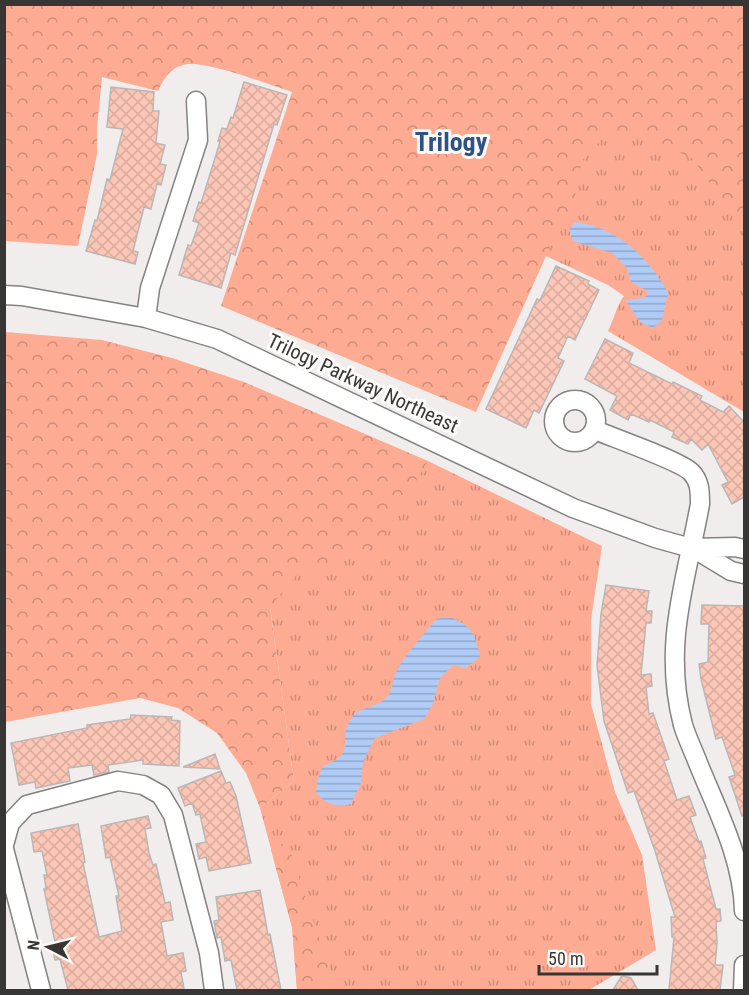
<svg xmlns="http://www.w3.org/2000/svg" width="749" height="995" font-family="'Roboto Condensed',sans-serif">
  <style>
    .grass { fill: url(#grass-tufts) }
    .forest { fill: url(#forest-crowns) }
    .water { fill: url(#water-rules) }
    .building { fill: url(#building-cross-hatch); stroke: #bbb7b6; stroke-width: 1.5 }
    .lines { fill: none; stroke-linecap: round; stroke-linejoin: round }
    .minor-casing { stroke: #868281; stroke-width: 21 }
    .minor { stroke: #fff; stroke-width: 18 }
    .labels { text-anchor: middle; stroke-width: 6; stroke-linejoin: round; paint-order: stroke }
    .street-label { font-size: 20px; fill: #373635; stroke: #fffbf9 }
    .district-label { font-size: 26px; font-weight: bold; fill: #2d5289; stroke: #fffbf9 }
  </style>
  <defs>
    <pattern id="grass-tufts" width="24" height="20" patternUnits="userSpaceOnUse" patternTransform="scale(1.5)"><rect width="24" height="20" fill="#feab93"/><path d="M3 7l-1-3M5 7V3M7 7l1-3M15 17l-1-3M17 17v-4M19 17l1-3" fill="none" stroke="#ce8c79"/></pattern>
    <pattern id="forest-crowns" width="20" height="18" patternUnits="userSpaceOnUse" patternTransform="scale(1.5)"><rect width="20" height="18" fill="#feab93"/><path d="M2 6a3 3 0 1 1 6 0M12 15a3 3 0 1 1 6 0" fill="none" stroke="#ce8c79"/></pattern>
    <pattern id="water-rules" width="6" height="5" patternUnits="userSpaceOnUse" patternTransform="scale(1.5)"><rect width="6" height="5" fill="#b0ccf6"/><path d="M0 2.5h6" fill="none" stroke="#90a6c8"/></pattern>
    <pattern id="building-cross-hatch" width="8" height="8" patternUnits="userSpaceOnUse" patternTransform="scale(1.5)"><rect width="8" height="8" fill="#fcc6b6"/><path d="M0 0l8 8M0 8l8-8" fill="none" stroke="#d9ab9d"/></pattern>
  </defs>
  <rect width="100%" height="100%" fill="#f1edec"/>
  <!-- grass -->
  <path class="grass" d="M 600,59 L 744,156 L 744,412 L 608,331 C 613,321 618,303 624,296 L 608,285 L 546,256 L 517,251 Z
    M 428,461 L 602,546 L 591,620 L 591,704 L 615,792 L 642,855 L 656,950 L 589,990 L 297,990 L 292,927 L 260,808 L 294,781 L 270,607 L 291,518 Z"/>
  <!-- forest -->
  <path class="forest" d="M 4,5 L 744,5 L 744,233 L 693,159 L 652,140 L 604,137 L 582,161 L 574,201 L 546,256 L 476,412 L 221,306 L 292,92 C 270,85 203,59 183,65 C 170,68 163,80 158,91 L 102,77 L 97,128 L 97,154 L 78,246 L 5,241 Z
    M 5,332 L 102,340 L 172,358 L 244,382 L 428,461 L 383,536 L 365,553 L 298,573 L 270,607 L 294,781 L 260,808 L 246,773 L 217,733 L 178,708 L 140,698 L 5,722 Z
    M 287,841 L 329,968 L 329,987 L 324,990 L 297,990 L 292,927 L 271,850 Z"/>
  <!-- water -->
  <path class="water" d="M 575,222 C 617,227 648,257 668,292 L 662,320 L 653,328 L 640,322 L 626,301 C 634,298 641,300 648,295 L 646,290 L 631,282 L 627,268 L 612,253 L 573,241 L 569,230 Z
    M 449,617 C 472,625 475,634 480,657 L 466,668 L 453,665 L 439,680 L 433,704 L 424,719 L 375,738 L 363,762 L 361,783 L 351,804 C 336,807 326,805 316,792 L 318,778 L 323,766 C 359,753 336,742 351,719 C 359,705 380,709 389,694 C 393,687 393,679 396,672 C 406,653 423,636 436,619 Z"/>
  <!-- building -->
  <path class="building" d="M 244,82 L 287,95 L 277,125 L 274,124 L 235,255 L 231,253 L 221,288 L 179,275 L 188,245 L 191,246 L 199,223 L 193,221 L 199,202 L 201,203 L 220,142 L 218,141 L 222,128 L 227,129 L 231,117 L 233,118 Z
    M 111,87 L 154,92 L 153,111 L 159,111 L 156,143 L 165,145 L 160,164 L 166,165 L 161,185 L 157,184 L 151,209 L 144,207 L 133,251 L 138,252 L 135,264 L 86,251 L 95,220 L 97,221 L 107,179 L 110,180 L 123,129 L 107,127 Z
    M 556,266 L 589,281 L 588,284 L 599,290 L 575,340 L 568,336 L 558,358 L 564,361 L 539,413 L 534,410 L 526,428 L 486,409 L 518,340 L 537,299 L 540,300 Z
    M 605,339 L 633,353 L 629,363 L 672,384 L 673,382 L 702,396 L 700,400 L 723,412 L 729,406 L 744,422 L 744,497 L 732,504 L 722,485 L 728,482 L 708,444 L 702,450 L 691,439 L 688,444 L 672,437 L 674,432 L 650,420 L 649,422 L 631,414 L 628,420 L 610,410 L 617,396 L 585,379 Z
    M 606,585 L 649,591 L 646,611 L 652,611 L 651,623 L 646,623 L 641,675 L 651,674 L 652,686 L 646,687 L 649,714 L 653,713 L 669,759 L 664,761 L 677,800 L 689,796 L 696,815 L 690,817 L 699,842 L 701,841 L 706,858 L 703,859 L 716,909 L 720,909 L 721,921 L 716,922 L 717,943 L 715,965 L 723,965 L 720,990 L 669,990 L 674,937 L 672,937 L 671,917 L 675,917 L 655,851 L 634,791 L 628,793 L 604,721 L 597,665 L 601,614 Z
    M 702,605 L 744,606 L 744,816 L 742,816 L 729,777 L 735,775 L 722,737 L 716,739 L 701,679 L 699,664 L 708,662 L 709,624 L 701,624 Z
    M 131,715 L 172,717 L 171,720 L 180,721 L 179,766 L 143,764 L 143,760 L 108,765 L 109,772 L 94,775 L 92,765 L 68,768 L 70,781 L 36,788 L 35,782 L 19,785 L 11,743 L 87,728 L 87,725 L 130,719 Z
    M 215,754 L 220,769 L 183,767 Z
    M 221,771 L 226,783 L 230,782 L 236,796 L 251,863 L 209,871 L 206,857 L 199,859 L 196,844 L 206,842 L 200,814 L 196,815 L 192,803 L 185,806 L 178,788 Z
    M 148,816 L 151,828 L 145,829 L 149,853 L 153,865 L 156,864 L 165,903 L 170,902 L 173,920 L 161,922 L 167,956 L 183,953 L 186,971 L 181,972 L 184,989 L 68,990 L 60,959 L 55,960 L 52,948 L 56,947 L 44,889 L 46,888 L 44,875 L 47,875 L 42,851 L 34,852 L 31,833 L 78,824 L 85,862 L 83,863 L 99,937 L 122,931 L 116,896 L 119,896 L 110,857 L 106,858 L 101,826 Z
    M 260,890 L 268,935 L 270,934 L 281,990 L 237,990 L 231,960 L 225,961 L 221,937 L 217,938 L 214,921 L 219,920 L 216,897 Z
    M 624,976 L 631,978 L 638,990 L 613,990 L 621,977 Z"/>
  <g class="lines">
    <!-- minor casing -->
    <g class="minor-casing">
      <path id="minor" d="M 4,295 L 22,296 L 146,318 L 217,339 L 573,508 L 655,538 L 691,548 L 735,547 L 744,549
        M 146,318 L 150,288 L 198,140 L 196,101
        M554 421a21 21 0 1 1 42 0a21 21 0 1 1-42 0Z
        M 595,430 C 614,438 680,461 691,472 C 700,481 700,492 700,504 C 686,582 662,644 683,725 C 687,738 693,750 698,763 C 717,810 743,859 744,911
        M 693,548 L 731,571 L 744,574
        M 4,845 L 10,823 L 27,805 L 118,781 L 143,785 L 161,795 L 173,815 L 209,953 L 214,990
        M 4,849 L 41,990
        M 743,990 L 744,965"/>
    </g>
    <!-- minor -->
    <use href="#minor" class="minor"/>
  </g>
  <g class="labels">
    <!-- street labels -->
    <g class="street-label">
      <text transform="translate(363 383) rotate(25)" y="7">Trilogy Parkway Northeast</text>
    </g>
    <!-- district labels -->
    <g class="district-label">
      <text x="451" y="151">Trilogy</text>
    </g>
  </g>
  <!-- border -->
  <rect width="749" height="995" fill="none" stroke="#373635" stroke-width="12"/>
  <!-- north arrow -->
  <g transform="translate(48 947) rotate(277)" stroke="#fffbf9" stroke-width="4.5" paint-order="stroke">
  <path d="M0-4.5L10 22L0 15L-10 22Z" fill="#373635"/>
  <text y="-9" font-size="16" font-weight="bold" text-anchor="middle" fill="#373635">N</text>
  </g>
  <!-- scale -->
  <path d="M539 965v9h118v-9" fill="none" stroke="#373635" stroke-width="3"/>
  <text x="548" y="965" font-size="18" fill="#373635" stroke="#fffbf9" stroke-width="4.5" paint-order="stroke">50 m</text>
</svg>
